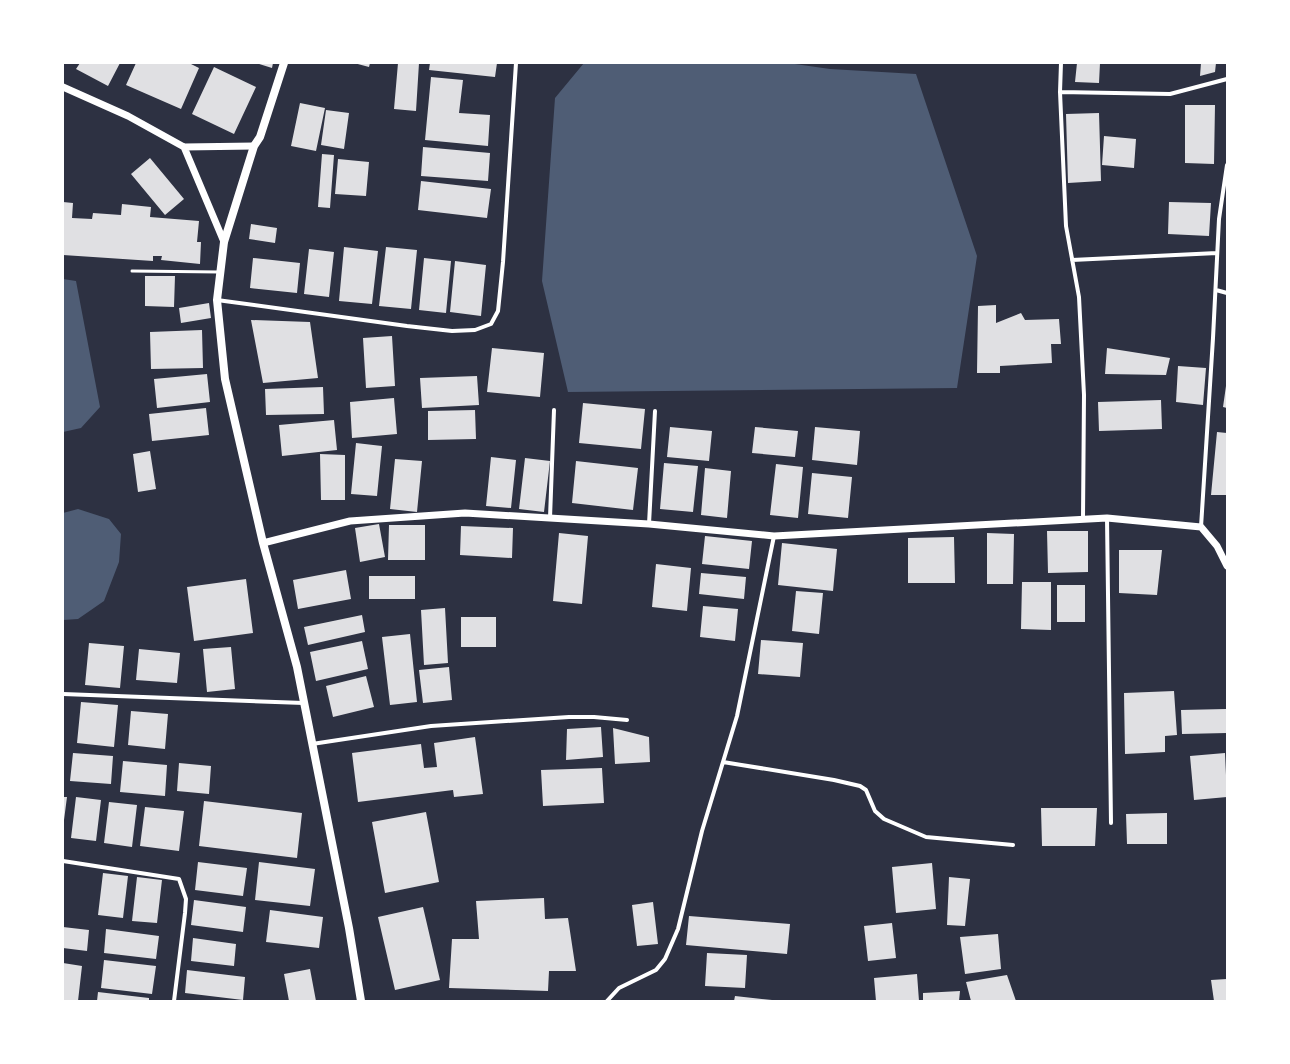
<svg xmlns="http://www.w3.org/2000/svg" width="1290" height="1064" font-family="'Nunito Sans',sans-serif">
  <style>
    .water { fill: #4f5d75 }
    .building { fill: #e0e0e3 }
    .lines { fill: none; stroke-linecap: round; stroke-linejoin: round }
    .service { stroke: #fff; stroke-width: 3 }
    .minor { stroke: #fff; stroke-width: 4 }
    .tertiary { stroke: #fff; stroke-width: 7 }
    .secondary { stroke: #fff; stroke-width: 8 }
  </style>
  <rect width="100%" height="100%" fill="#2d3142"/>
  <!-- water -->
  <path class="water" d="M 584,63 L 788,63 L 830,69 L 916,74 L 977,256 L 957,388 L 568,392 L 542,281 L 555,98 Z
    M 63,279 L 76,281 L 100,407 L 81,428 L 63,432 Z
    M 78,509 L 109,519 L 121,534 L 119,562 L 104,601 L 78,619 L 63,620 L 63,513 Z"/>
  <!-- building -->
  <path class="building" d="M 80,63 L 120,63 L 108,86 L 76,69 Z
    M 136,63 L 189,63 L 199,68 L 181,109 L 126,85 Z
    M 256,63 L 273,63 L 272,68 Z
    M 354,63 L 370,63 L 369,67 Z
    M 398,63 L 419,63 L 416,111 L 394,109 Z
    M 430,63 L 497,63 L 495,77 L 429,70 Z
    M 1077,63 L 1100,63 L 1099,83 L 1075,82 Z
    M 1201,63 L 1216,63 L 1215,72 L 1200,76 Z
    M 214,67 L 256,87 L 234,134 L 192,114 Z
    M 431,77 L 463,80 L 459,113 L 490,115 L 488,146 L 425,140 Z
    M 300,103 L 325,108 L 316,151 L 291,146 Z
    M 1185,105 L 1215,105 L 1214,164 L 1185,163 Z
    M 326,110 L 349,113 L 344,149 L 321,145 Z
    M 1099,113 L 1101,181 L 1068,183 L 1066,114 Z
    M 1104,136 L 1136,139 L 1134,168 L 1102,165 Z
    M 423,147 L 490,153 L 488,181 L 421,176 Z
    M 322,154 L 334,155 L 330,208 L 318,207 Z
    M 150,158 L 184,199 L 165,215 L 131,174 Z
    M 338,159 L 369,162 L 366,196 L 335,194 Z
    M 421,181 L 491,189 L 487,218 L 418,210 Z
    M 63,202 L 73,203 L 72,218 L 92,219 L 93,213 L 121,215 L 122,204 L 151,207 L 150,217 L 199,221 L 197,242 L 201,242 L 200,264 L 161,260 L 162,256 L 153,256 L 153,261 L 63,255 Z
    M 1169,202 L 1211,203 L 1209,236 L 1168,234 Z
    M 251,224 L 277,228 L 275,243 L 249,239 Z
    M 344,247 L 378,251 L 372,304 L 339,301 Z
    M 386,247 L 417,250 L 411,309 L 379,306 Z
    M 309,249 L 334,252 L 329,297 L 304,294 Z
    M 253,258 L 300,263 L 297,293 L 250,288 Z
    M 424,258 L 451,261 L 446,313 L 419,310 Z
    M 455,261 L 486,265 L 481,316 L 450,312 Z
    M 145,276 L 175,276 L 174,307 L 145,306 Z
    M 209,303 L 211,318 L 181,323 L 179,308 Z
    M 996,305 L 996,323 L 1021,313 L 1025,320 L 1059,319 L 1061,344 L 1051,344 L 1052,363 L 1000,366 L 1000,373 L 977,373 L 978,306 Z
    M 251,320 L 310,322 L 318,378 L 263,383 Z
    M 202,330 L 203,368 L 151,369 L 150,332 Z
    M 392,336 L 395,386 L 366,388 L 363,338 Z
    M 492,348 L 544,353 L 540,397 L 487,392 Z
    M 1107,348 L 1170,358 L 1166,375 L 1105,374 Z
    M 1178,366 L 1206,368 L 1203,405 L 1176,402 Z
    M 207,374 L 210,402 L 157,408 L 154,379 Z
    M 477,376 L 479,405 L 422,408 L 420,378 Z
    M 1226,386 L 1227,386 L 1227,408 L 1223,407 Z
    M 323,387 L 324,414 L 266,415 L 265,389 Z
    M 394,398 L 397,434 L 352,438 L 350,402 Z
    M 1161,400 L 1162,429 L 1099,431 L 1098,402 Z
    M 583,403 L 645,409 L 641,449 L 579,443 Z
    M 206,408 L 209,435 L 152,441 L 149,414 Z
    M 475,410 L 476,439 L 428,440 L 428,411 Z
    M 334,420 L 337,450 L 282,456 L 279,425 Z
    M 670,427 L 712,431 L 709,461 L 667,457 Z
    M 755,427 L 798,431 L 795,457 L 752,453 Z
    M 815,427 L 860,431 L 857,465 L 812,460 Z
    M 1217,432 L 1227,433 L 1227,495 L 1211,495 Z
    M 356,443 L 382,446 L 377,496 L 351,494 Z
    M 150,451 L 156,489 L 138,492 L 133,454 Z
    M 320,454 L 345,455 L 345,500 L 321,500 Z
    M 491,457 L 516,460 L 511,508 L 486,506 Z
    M 525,458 L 550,461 L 544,512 L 519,509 Z
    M 395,459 L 422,461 L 417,512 L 390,509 Z
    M 576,461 L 638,468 L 633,510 L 572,503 Z
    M 664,463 L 698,466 L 693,512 L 660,509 Z
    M 776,464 L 803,467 L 798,518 L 770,515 Z
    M 705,468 L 731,471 L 727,518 L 701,515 Z
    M 812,473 L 852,477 L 848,518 L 808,514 Z
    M 379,524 L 385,557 L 360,562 L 355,528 Z
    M 389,525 L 425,525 L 425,560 L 388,560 Z
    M 461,526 L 513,528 L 512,558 L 460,555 Z
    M 1047,531 L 1088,531 L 1088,572 L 1048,573 Z
    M 559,533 L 588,536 L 582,604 L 553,601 Z
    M 987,533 L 1014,534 L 1013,584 L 987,584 Z
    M 705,536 L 752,541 L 749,569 L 702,564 Z
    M 954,537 L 955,583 L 908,583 L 908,538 Z
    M 782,543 L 837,549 L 833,591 L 778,585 Z
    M 1119,550 L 1162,550 L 1157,595 L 1119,593 Z
    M 656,564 L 691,568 L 687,611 L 652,607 Z
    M 346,570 L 351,599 L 298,609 L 293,580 Z
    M 701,573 L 746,577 L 744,599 L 699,594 Z
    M 369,576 L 415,576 L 415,599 L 369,599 Z
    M 246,579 L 253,633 L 194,641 L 187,587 Z
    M 1022,582 L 1051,582 L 1051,630 L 1021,629 Z
    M 1057,585 L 1085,585 L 1085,622 L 1057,622 Z
    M 796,591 L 823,593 L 819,634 L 792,631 Z
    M 703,606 L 738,609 L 735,641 L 700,637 Z
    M 445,608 L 448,663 L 424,665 L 421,610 Z
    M 362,615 L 365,632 L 308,645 L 304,627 Z
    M 461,617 L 496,617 L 496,647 L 461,647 Z
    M 410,634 L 417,702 L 390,705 L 382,637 Z
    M 761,640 L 803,643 L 800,677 L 758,674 Z
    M 362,641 L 368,669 L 316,681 L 310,652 Z
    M 89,643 L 124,646 L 120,688 L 85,685 Z
    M 231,647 L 235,689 L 207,692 L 203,649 Z
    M 139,649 L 180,653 L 177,683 L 136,680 Z
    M 449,667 L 452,700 L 423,703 L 419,670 Z
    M 366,676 L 374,707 L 333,717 L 326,686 Z
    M 1174,691 L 1177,735 L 1165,736 L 1165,752 L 1125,754 L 1124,693 Z
    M 81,702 L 118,705 L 114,747 L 77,743 Z
    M 1226,709 L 1227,733 L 1182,734 L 1181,710 Z
    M 131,711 L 168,714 L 165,749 L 128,745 Z
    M 601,727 L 603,757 L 566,760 L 567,729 Z
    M 613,728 L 649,737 L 650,762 L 615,764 Z
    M 475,737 L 483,794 L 454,797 L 453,790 L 358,802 L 352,753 L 421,744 L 424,768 L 437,767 L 434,743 Z
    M 73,753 L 113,756 L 111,784 L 70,781 Z
    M 1225,753 L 1227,797 L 1194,800 L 1190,756 Z
    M 123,761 L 167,765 L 165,796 L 120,792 Z
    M 179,763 L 211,766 L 209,794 L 177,791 Z
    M 602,768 L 604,803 L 543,806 L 541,770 Z
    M 63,797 L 67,797 L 64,820 L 63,820 Z
    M 76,797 L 101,800 L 96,841 L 71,838 Z
    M 204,801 L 302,813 L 297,858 L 199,846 Z
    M 109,802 L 137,805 L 132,847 L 104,843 Z
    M 145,807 L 184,811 L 179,851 L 140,846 Z
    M 1041,808 L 1097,808 L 1095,846 L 1042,846 Z
    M 426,812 L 439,882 L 385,893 L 372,822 Z
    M 1167,813 L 1167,844 L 1127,844 L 1126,814 Z
    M 198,862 L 247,868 L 243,896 L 195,890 Z
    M 259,862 L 315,869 L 310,906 L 255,900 Z
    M 932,863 L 936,909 L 896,913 L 892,867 Z
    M 103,873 L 128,876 L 123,918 L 98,915 Z
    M 137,877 L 162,880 L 157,923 L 132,921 Z
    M 949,877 L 970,879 L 965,926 L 947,925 Z
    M 544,898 L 545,919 L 568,918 L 576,971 L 549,971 L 548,991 L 449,988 L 452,939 L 479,939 L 476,901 Z
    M 194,900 L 246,907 L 243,932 L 191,925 Z
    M 653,902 L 658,944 L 637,946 L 632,905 Z
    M 423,907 L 440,980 L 395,990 L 378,917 Z
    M 270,910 L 323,917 L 319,948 L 266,942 Z
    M 689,916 L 790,924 L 787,954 L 686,945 Z
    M 892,923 L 896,958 L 868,961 L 864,926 Z
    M 63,927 L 89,930 L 87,951 L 63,948 Z
    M 106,929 L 159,936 L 156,959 L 104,953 Z
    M 998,934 L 1001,969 L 965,974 L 960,937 Z
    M 193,938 L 236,944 L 234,966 L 191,961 Z
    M 707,953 L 747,955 L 745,988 L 705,986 Z
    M 104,960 L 156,966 L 152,994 L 101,988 Z
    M 63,963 L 82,966 L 78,1001 L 63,1001 Z
    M 310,969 L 316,1001 L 289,1001 L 284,974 Z
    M 187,970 L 245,977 L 243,1000 L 185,993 Z
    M 917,974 L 919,1001 L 876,1001 L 874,978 Z
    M 1007,975 L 1016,1001 L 971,1001 L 966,982 Z
    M 1227,979 L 1227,1001 L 1214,1001 L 1211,980 Z
    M 960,991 L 959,1001 L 923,1001 L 923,993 Z
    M 98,992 L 149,998 L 149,1001 L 97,1001 Z
    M 735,996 L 772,1000 L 772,1001 L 734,1001 Z"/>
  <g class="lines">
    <!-- service -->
    <path class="service" d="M 132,271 L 219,272"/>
    <!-- minor -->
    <path class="minor" d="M 1061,63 L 1060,92 L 1066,226 L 1079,297 L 1084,395 L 1083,518
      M 1060,92 L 1170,94 L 1227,79
      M 1072,260 L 1217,253
      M 1216,290 L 1227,293
      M 217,300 L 407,326 L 452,331 L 475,330 L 491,324 L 498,311 L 503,262 L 516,63
      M 550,518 L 554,410
      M 1107,518 L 1111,823
      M 649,524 L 655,411
      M 1201,527 L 1213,338 L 1219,219 L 1227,165
      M 63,694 L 304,703
      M 312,744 L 431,726 L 569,717 L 594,717 L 627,720
      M 723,762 L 834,780 L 860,786 L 866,790 L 875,811 L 884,819 L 926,837 L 1013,845
      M 63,861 L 179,879 L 186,899 L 185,913 L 174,1001
      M 607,1001 L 619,988 L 656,970 L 665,959 L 678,929 L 702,831 L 737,716 L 774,536"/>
    <!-- tertiary -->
    <path class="tertiary" d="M 63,87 L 128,116 L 184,147 L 254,146
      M 184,147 L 224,242
      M 263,543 L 350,521 L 465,513 L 649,524 L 774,536 L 1107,518 L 1201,527 L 1217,546 L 1227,566"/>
    <!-- secondary -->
    <path class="secondary" d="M 284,63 L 260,137 L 254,146 L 224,242 L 217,300 L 225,379 L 263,543 L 297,667 L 349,928 L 361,1001"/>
  </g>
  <!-- border -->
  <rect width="1290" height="1064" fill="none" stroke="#ffffff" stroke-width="128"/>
</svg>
